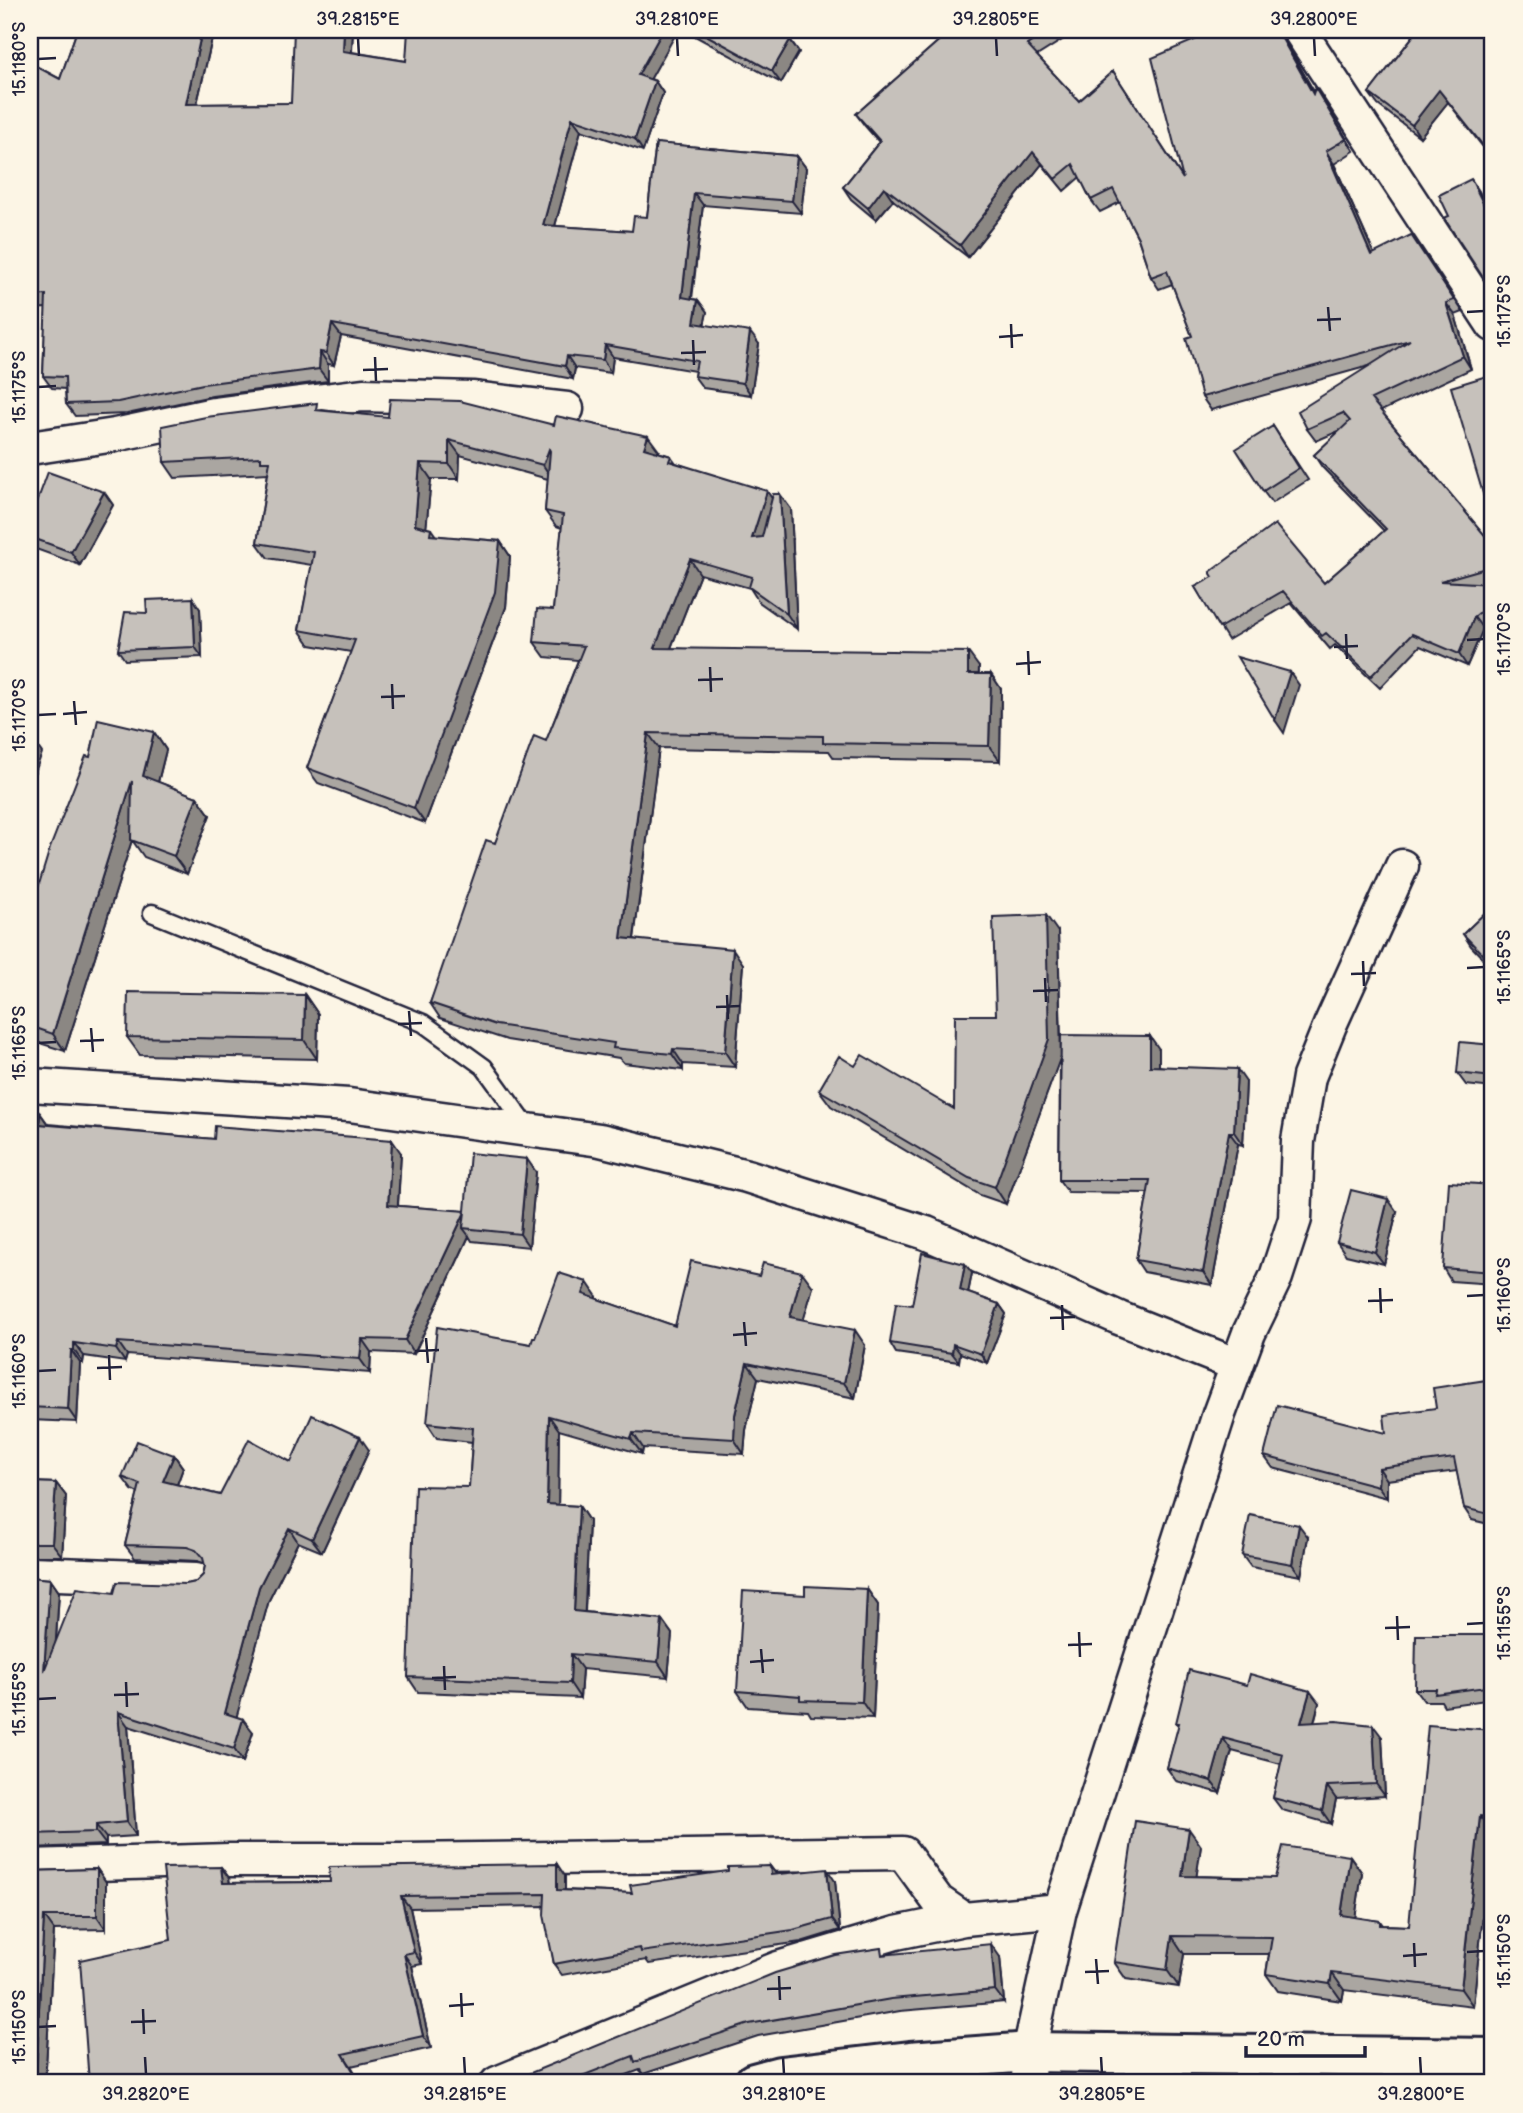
<svg xmlns="http://www.w3.org/2000/svg" width="1523" height="2113" font-family="'Balsamiq Sans',sans-serif">
  <style>
    .lines { fill: none; stroke-linecap: round; stroke-linejoin: round }
    .lane-casing { stroke: #22223b; stroke-width: 21 }
    .street-casing { stroke: #22223b; stroke-width: 37 }
    .highway-casing { stroke: #22223b; stroke-width: 44 }
    .lane { stroke: #fcf5e5; stroke-width: 16 }
    .street { stroke: #fcf5e5; stroke-width: 32 }
    .highway { stroke: #fcf5e5; stroke-width: 38 }
    .wall { fill: #aaa6a1; stroke: #22223b; stroke-width: 2 }
    .shaded-wall { fill: #8b8783; stroke: #22223b; stroke-width: 2 }
    .building { fill: #c6c1bb; stroke: #22223b; stroke-width: 2 }
    .ticks { fill: none; stroke: #22223b; stroke-width: 2.5 }
    .neatline { fill: none; stroke: #22223b; stroke-width: 2.5 }
    .ticks-label { font-size: 18px; text-anchor: middle; fill: #22223b }
  </style>
  <rect width="100%" height="100%" fill="#fcf5e5"/>
  <filter id="ink" filterUnits="userSpaceOnUse"><feTurbulence type="fractalNoise" baseFrequency=".0143" numOctaves="2"/><feDisplacementMap in="SourceGraphic" scale="14" xChannelSelector="R" yChannelSelector="G"/><feConvolveMatrix kernelMatrix="1 2 1 2 8 2 1 2 1" color-interpolation-filters="sRGB"/></filter>
  <g filter="url(#ink)">
    <g class="lines">
      <!-- lane casing -->
      <g class="lane-casing">
        <path id="lane" d="M 152,913 L 423,1023 L 484,1067 L 528,1128"/>
      </g>
      <!-- street casing -->
      <g class="street-casing">
        <path id="street" d="M 1299,30 L 1493,325
          M 30,448 L 115,435 L 214,414 L 363,395 L 472,398 L 567,409
          M 30,1085 L 349,1105 L 600,1140 L 747,1176 L 926,1233 L 1119,1318 L 1237,1365
          M 30,1573 L 196,1579
          M 30,1866 L 229,1860 L 403,1860 L 903,1853 L 938,1901 L 964,1919
          M 497,2083 L 778,1968 L 896,1933 L 964,1919 L 1060,1910
          M 1028,2083 L 1029,2052 L 1060,1910 L 1219,1414 L 1249,1333 L 1276,1277 L 1295,1219 L 1298,1141 L 1309,1077 L 1330,1025 L 1402,866"/>
      </g>
      <!-- highway casing -->
      <g class="highway-casing">
        <path id="highway" d="M 754,2083 L 780,2076 L 910,2061 L 1029,2052 L 1493,2058"/>
      </g>
      <!-- lane -->
      <use href="#lane" class="lane"/>
      <!-- street -->
      <use href="#street" class="street"/>
      <!-- highway -->
      <use href="#highway" class="highway"/>
    </g>
    <!-- wall -->
    <path class="wall" d="M 77,30 L 214,30 L 197,104 L 291,103 L 353,30 L 352,52 L 406,61 L 651,79 L 655,81 L 663,93 L 643,151 L 581,130 L 555,226 L 632,231 L 647,217 L 656,143 L 797,156 L 806,168 L 801,213 L 703,205 L 692,299 L 698,300 L 707,312 L 704,325 L 759,344 L 751,395 L 703,388 L 694,376 L 695,371 L 613,357 L 611,373 L 575,368 L 573,379 L 341,336 L 334,365 L 328,364 L 328,381 L 212,396 L 127,414 L 75,416 L 66,404 L 65,389 L 52,388 L 43,376 L 46,308 L 30,309 L 30,63 L 60,79 Z
      M 684,30 L 797,30 L 790,39 L 799,52 L 781,83 Z
      M 950,30 L 1078,30 L 1037,56 L 1079,101 L 1113,71 L 1182,177 L 1279,30 L 1314,92 L 1323,100 L 1354,151 L 1334,164 L 1374,254 L 1420,247 L 1463,312 L 1455,315 L 1471,369 L 1381,411 L 1493,545 L 1493,580 L 1482,583 L 1493,584 L 1493,620 L 1483,629 L 1467,666 L 1420,646 L 1380,688 L 1335,645 L 1330,649 L 1291,603 L 1228,640 L 1195,587 L 1324,583 L 1384,531 L 1322,467 L 1314,455 L 1341,430 L 1316,441 L 1307,429 L 1369,366 L 1211,410 L 1202,397 L 1192,336 L 1172,284 L 1159,289 L 1151,277 L 1138,238 L 1120,202 L 1100,212 L 1091,200 L 1080,177 L 1064,191 L 1042,164 L 968,257 L 893,200 L 876,220 L 851,199 L 843,187 L 879,142 L 865,126 L 856,114 L 951,30 Z
      M 1409,30 L 1493,30 L 1493,160 L 1448,102 L 1420,137 L 1378,105 L 1369,93 L 1416,32 Z
      M 322,410 L 659,451 L 658,452 L 671,456 L 676,463 L 772,498 L 791,509 L 797,629 L 759,602 L 750,588 L 700,574 L 671,648 L 979,667 L 979,674 L 991,674 L 1001,689 L 1000,761 L 834,758 L 829,751 L 659,748 L 634,939 L 743,964 L 735,1067 L 683,1064 L 683,1070 L 624,1063 L 619,1058 L 507,1040 L 440,1018 L 430,1003 L 495,843 L 546,741 L 578,660 L 545,657 L 534,642 L 553,610 L 562,528 L 556,526 L 545,511 L 548,479 L 460,455 L 459,479 L 431,479 L 426,528 L 431,529 L 436,536 L 500,541 L 510,556 L 506,607 L 425,823 L 318,783 L 307,768 L 351,652 L 310,645 L 299,630 L 312,565 L 268,558 L 257,543 L 268,473 L 175,478 L 164,462 Z
      M 1273,426 L 1308,480 L 1272,503 L 1263,491 Z
      M 104,492 L 113,505 L 80,565 L 33,548 L 30,543 L 30,521 Z
      M 200,609 L 202,657 L 125,660 L 118,650 L 147,613 Z
      M 154,732 L 166,750 L 158,782 L 197,797 L 210,815 L 187,874 L 144,857 L 132,840 L 65,1051 L 30,1040 L 30,914 L 90,757 Z
      M 1493,905 L 1493,969 L 1471,946 L 1463,934 Z
      M 1058,932 L 1061,1039 L 1159,1049 L 1159,1066 L 1246,1082 L 1243,1145 L 1238,1144 L 1212,1285 L 1144,1272 L 1136,1260 L 1148,1193 L 1068,1192 L 1059,1180 L 1060,1058 L 1006,1204 L 980,1195 L 831,1106 L 819,1090 L 855,1066 L 954,1109 L 996,1015 Z
      M 305,995 L 318,1014 L 317,1059 L 140,1055 L 127,1037 Z
      M 1493,1045 L 1493,1088 L 1466,1085 L 1457,1073 Z
      M 30,1112 L 40,1113 L 48,1124 L 214,1139 L 401,1153 L 398,1206 L 465,1211 L 536,1172 L 529,1247 L 472,1241 L 469,1236 L 414,1354 L 371,1352 L 370,1373 L 127,1355 L 125,1362 L 84,1356 L 83,1363 L 80,1363 L 77,1422 L 30,1420 Z
      M 1493,1185 L 1493,1284 L 1451,1281 L 1443,1268 Z
      M 1397,1212 L 1384,1264 L 1346,1255 L 1337,1242 Z
      M 965,1264 L 972,1273 L 968,1293 L 999,1304 L 1006,1314 L 987,1363 L 960,1353 L 959,1362 L 896,1353 L 890,1343 L 912,1305 Z
      M 813,1287 L 803,1320 L 865,1345 L 855,1398 L 758,1378 L 746,1430 L 744,1454 L 643,1448 L 642,1454 L 559,1430 L 558,1505 L 579,1506 L 589,1521 L 585,1612 L 662,1620 L 672,1634 L 668,1677 L 582,1669 L 580,1698 L 418,1692 L 408,1677 L 469,1487 L 472,1442 L 437,1438 L 427,1423 L 531,1344 L 535,1338 L 597,1297 L 597,1299 L 675,1326 Z
      M 1493,1379 L 1493,1563 L 1487,1554 L 1493,1525 L 1472,1520 L 1464,1508 L 1457,1471 L 1387,1480 L 1387,1498 L 1273,1468 L 1264,1456 L 1386,1433 Z
      M 369,1450 L 322,1552 L 298,1542 L 269,1600 L 236,1717 L 253,1732 L 243,1762 L 128,1726 L 136,1836 L 106,1838 L 106,1845 L 30,1848 L 30,1577 L 50,1579 L 59,1592 L 56,1641 L 114,1593 L 186,1584 L 196,1582 L 203,1575 L 205,1566 L 204,1563 L 197,1561 L 135,1558 L 125,1545 L 138,1493 L 132,1490 L 122,1477 L 174,1455 L 183,1468 L 177,1485 L 220,1495 L 291,1462 Z
      M 30,1482 L 56,1483 L 66,1496 L 62,1556 L 30,1556 Z
      M 1308,1537 L 1301,1576 L 1251,1567 L 1242,1555 Z
      M 867,1589 L 878,1605 L 873,1718 L 811,1716 L 808,1711 L 748,1707 L 737,1691 L 805,1595 Z
      M 1493,1635 L 1493,1699 L 1444,1706 L 1441,1701 L 1424,1701 L 1415,1689 Z
      M 1319,1703 L 1314,1723 L 1382,1737 L 1385,1796 L 1336,1799 L 1331,1824 L 1282,1810 L 1273,1798 L 1281,1764 L 1232,1751 L 1220,1793 L 1176,1781 L 1167,1768 L 1179,1726 L 1176,1723 Z
      M 1493,1730 L 1493,1833 L 1492,1833 L 1473,2006 L 1344,1990 L 1342,2001 L 1278,1991 L 1266,1974 L 1269,1954 L 1184,1954 L 1179,1987 L 1126,1979 L 1114,1962 L 1201,1846 L 1196,1876 L 1275,1878 L 1350,1856 L 1362,1873 L 1355,1918 L 1380,1921 L 1383,1925 L 1409,1926 Z
      M 770,1866 L 776,1874 L 835,1881 L 840,1930 L 801,1942 L 649,1964 L 646,1960 L 562,1975 L 554,1964 L 545,1906 L 410,1908 L 422,1964 L 412,1966 L 431,2048 L 351,2066 L 361,2083 L 89,2083 L 171,1940 L 221,1867 L 229,1878 L 230,1883 L 330,1882 L 565,1876 L 565,1890 L 632,1893 Z
      M 97,1869 L 106,1882 L 106,1929 L 54,1930 L 45,2083 L 30,1871 Z
      M 886,1955 L 1000,1957 L 1004,2002 L 900,2011 L 758,2036 L 643,2074 L 640,2070 L 605,2083 L 506,2083 Z"/>
    <!-- shaded-wall -->
    <path class="shaded-wall" d="M 202,30 L 214,30 L 194,116 L 186,104 Z
      M 344,30 L 353,30 L 351,63 L 343,51 Z
      M 663,30 L 678,30 L 646,87 L 638,75 Z
      M 780,30 L 797,30 L 786,45 L 778,33 Z
      M 1277,30 L 1279,30 L 1322,106 L 1313,94 Z
      M 790,40 L 799,52 L 781,83 L 772,71 Z
      M 655,81 L 663,93 L 643,151 L 635,139 Z
      M 1315,88 L 1323,100 L 1354,151 L 1346,139 Z
      M 1439,90 L 1448,102 L 1420,137 L 1412,125 Z
      M 572,118 L 581,130 L 552,237 L 543,225 Z
      M 1326,151 L 1334,164 L 1380,267 L 1371,255 Z
      M 1033,152 L 1042,164 L 968,257 L 960,245 Z
      M 797,156 L 806,168 L 801,213 L 792,201 Z
      M 1471,179 L 1479,191 L 1493,219 L 1493,224 Z
      M 884,187 L 893,200 L 876,220 L 868,208 Z
      M 694,193 L 703,205 L 690,309 L 682,297 Z
      M 698,300 L 707,312 L 702,335 L 694,323 Z
      M 1446,303 L 1455,315 L 1471,369 L 1463,356 Z
      M 332,324 L 341,336 L 334,365 L 326,353 Z
      M 750,332 L 759,344 L 751,395 L 743,383 Z
      M 605,345 L 613,357 L 611,373 L 603,360 Z
      M 320,352 L 328,364 L 328,381 L 319,369 Z
      M 567,356 L 575,368 L 573,379 L 565,366 Z
      M 648,436 L 659,451 L 655,463 L 644,448 Z
      M 449,440 L 460,455 L 459,479 L 449,464 Z
      M 549,449 L 559,465 L 553,480 L 543,465 Z
      M 420,463 L 431,479 L 425,541 L 415,525 Z
      M 767,491 L 777,506 L 763,553 L 752,538 Z
      M 104,492 L 113,505 L 80,565 L 71,552 Z
      M 780,494 L 791,509 L 797,629 L 787,614 Z
      M 500,541 L 510,556 L 506,607 L 425,823 L 414,808 Z
      M 690,559 L 700,574 L 665,663 L 655,648 Z
      M 193,598 L 200,609 L 202,657 L 195,647 Z
      M 1474,617 L 1483,629 L 1467,666 L 1459,654 Z
      M 968,652 L 979,667 L 978,689 L 968,674 Z
      M 1290,672 L 1299,685 L 1284,733 L 1275,720 Z
      M 991,674 L 1001,689 L 1000,761 L 989,746 Z
      M 154,732 L 166,750 L 155,794 L 143,776 Z
      M 648,733 L 659,748 L 632,953 L 621,938 Z
      M 33,740 L 42,753 L 30,786 L 30,749 Z
      M 132,781 L 145,799 L 65,1051 L 53,1034 Z
      M 197,797 L 210,815 L 187,874 L 174,856 Z
      M 1046,915 L 1058,932 L 1061,1056 L 1006,1204 L 995,1187 Z
      M 733,949 L 743,964 L 735,1067 L 725,1052 Z
      M 305,995 L 318,1014 L 317,1059 L 304,1040 Z
      M 1150,1036 L 1159,1049 L 1159,1078 L 1150,1066 Z
      M 673,1049 L 683,1064 L 683,1070 L 672,1054 Z
      M 1237,1069 L 1246,1082 L 1243,1145 L 1234,1132 Z
      M 40,1113 L 49,1126 L 39,1124 Z
      M 1229,1132 L 1238,1144 L 1212,1285 L 1203,1272 Z
      M 392,1140 L 401,1153 L 397,1218 L 388,1205 Z
      M 527,1159 L 536,1172 L 529,1247 L 520,1234 Z
      M 1388,1199 L 1397,1212 L 1384,1264 L 1375,1252 Z
      M 465,1212 L 463,1228 L 469,1236 L 414,1354 L 405,1340 Z
      M 965,1264 L 972,1273 L 967,1299 L 960,1290 Z
      M 802,1272 L 813,1287 L 800,1332 L 790,1317 Z
      M 587,1282 L 597,1297 L 593,1308 L 583,1294 Z
      M 999,1304 L 1006,1314 L 987,1363 L 981,1354 Z
      M 855,1330 L 865,1345 L 855,1398 L 844,1383 Z
      M 362,1339 L 371,1352 L 370,1373 L 360,1359 Z
      M 118,1342 L 127,1355 L 125,1362 L 116,1349 Z
      M 74,1343 L 84,1356 L 83,1363 L 74,1350 Z
      M 953,1344 L 960,1353 L 959,1362 L 952,1353 Z
      M 71,1350 L 80,1363 L 77,1422 L 68,1409 Z
      M 747,1363 L 758,1378 L 746,1430 L 744,1454 L 734,1439 L 735,1415 Z
      M 549,1416 L 559,1430 L 558,1519 L 547,1504 Z
      M 633,1433 L 643,1448 L 642,1454 L 631,1439 Z
      M 360,1437 L 369,1450 L 322,1552 L 312,1539 Z
      M 174,1455 L 183,1468 L 173,1495 L 163,1481 Z
      M 1379,1468 L 1387,1480 L 1387,1498 L 1378,1486 Z
      M 56,1483 L 66,1496 L 62,1556 L 52,1543 Z
      M 579,1506 L 589,1521 L 584,1626 L 574,1611 Z
      M 1299,1525 L 1308,1537 L 1301,1576 L 1292,1564 Z
      M 289,1528 L 298,1542 L 269,1600 L 234,1726 L 225,1713 L 259,1587 Z
      M 50,1579 L 59,1592 L 53,1684 L 44,1671 Z
      M 867,1589 L 878,1605 L 873,1718 L 862,1702 Z
      M 662,1620 L 672,1634 L 668,1677 L 658,1662 Z
      M 571,1654 L 582,1669 L 580,1698 L 570,1683 Z
      M 1310,1691 L 1319,1703 L 1310,1736 L 1301,1723 Z
      M 118,1712 L 128,1726 L 136,1836 L 127,1822 Z
      M 243,1719 L 253,1732 L 243,1762 L 234,1749 Z
      M 1373,1725 L 1382,1737 L 1385,1796 L 1376,1784 Z
      M 1223,1738 L 1232,1751 L 1220,1793 L 1211,1781 Z
      M 1327,1786 L 1336,1799 L 1331,1824 L 1322,1811 Z
      M 1480,1816 L 1492,1833 L 1473,2006 L 1461,1989 Z
      M 96,1825 L 106,1838 L 106,1845 L 96,1832 Z
      M 1189,1829 L 1201,1846 L 1194,1893 L 1182,1876 Z
      M 1350,1856 L 1362,1873 L 1353,1932 L 1341,1915 Z
      M 557,1864 L 565,1876 L 565,1902 L 557,1890 Z
      M 770,1866 L 779,1878 L 771,1875 Z
      M 221,1867 L 229,1878 L 231,1894 L 223,1883 Z
      M 97,1869 L 106,1882 L 106,1929 L 97,1916 Z
      M 827,1869 L 835,1881 L 840,1930 L 832,1919 Z
      M 401,1896 L 410,1908 L 422,1964 L 414,1952 Z
      M 44,1916 L 54,1930 L 45,2083 L 35,2083 Z
      M 1172,1936 L 1184,1954 L 1179,1987 L 1167,1970 Z
      M 991,1944 L 1000,1957 L 1004,2002 L 995,1990 Z
      M 404,1954 L 412,1966 L 431,2048 L 423,2036 Z
      M 1332,1973 L 1344,1990 L 1342,2001 L 1330,1984 Z
      M 343,2054 L 351,2066 L 361,2083 L 355,2074 Z"/>
    <!-- building -->
    <path class="building" d="M 77,30 L 202,30 L 186,104 L 291,103 L 294,30 L 344,30 L 343,51 L 406,61 L 408,30 L 663,30 L 638,75 L 655,81 L 635,139 L 572,118 L 543,225 L 632,231 L 634,216 L 647,217 L 656,143 L 797,156 L 792,201 L 694,193 L 682,297 L 698,300 L 694,323 L 750,332 L 743,383 L 694,376 L 697,361 L 605,345 L 603,360 L 567,356 L 565,366 L 332,324 L 326,353 L 320,352 L 319,369 L 203,384 L 118,402 L 66,404 L 65,377 L 43,376 L 46,295 L 30,296 L 30,63 L 60,79 Z
      M 697,30 L 780,30 L 778,33 L 790,40 L 772,71 Z
      M 951,30 L 1051,30 L 1027,45 L 1079,101 L 1113,71 L 1183,179 L 1152,58 L 1218,30 L 1277,30 L 1313,94 L 1315,88 L 1346,139 L 1326,151 L 1371,255 L 1411,235 L 1454,300 L 1446,303 L 1463,356 L 1371,399 L 1493,545 L 1493,566 L 1440,581 L 1493,584 L 1493,601 L 1474,617 L 1459,654 L 1412,634 L 1371,676 L 1326,633 L 1322,636 L 1283,591 L 1219,628 L 1195,587 L 1213,577 L 1210,572 L 1275,524 L 1324,583 L 1386,529 L 1314,455 L 1350,421 L 1343,413 L 1307,429 L 1298,411 L 1410,340 L 1202,397 L 1186,338 L 1192,336 L 1167,271 L 1151,277 L 1138,238 L 1113,189 L 1091,200 L 1073,164 L 1055,179 L 1033,152 L 960,245 L 884,187 L 868,208 L 843,187 L 880,141 L 856,114 Z
      M 1418,30 L 1493,30 L 1493,158 L 1439,90 L 1412,125 L 1369,93 Z
      M 1471,179 L 1493,223 L 1493,287 L 1490,288 L 1444,218 L 1449,216 L 1439,195 Z
      M 1493,374 L 1493,527 L 1451,387 Z
      M 390,399 L 460,401 L 554,425 L 556,416 L 648,436 L 644,448 L 671,456 L 669,461 L 767,491 L 752,538 L 762,537 L 773,494 L 780,494 L 787,614 L 749,587 L 752,577 L 690,559 L 655,648 L 968,652 L 968,674 L 991,674 L 989,746 L 823,743 L 823,736 L 648,733 L 621,938 L 733,949 L 725,1052 L 673,1049 L 672,1054 L 613,1048 L 614,1043 L 496,1025 L 430,1003 L 486,840 L 495,843 L 534,736 L 546,741 L 584,646 L 534,642 L 537,609 L 553,610 L 563,515 L 545,511 L 550,451 L 549,449 L 543,465 L 449,440 L 449,464 L 420,463 L 415,525 L 431,529 L 430,535 L 500,541 L 495,592 L 414,808 L 307,768 L 355,640 L 299,630 L 314,552 L 257,543 L 270,461 L 261,461 L 261,457 L 164,462 L 162,426 L 206,417 L 317,403 L 316,410 L 388,417 Z
      M 1273,426 L 1299,468 L 1263,491 L 1236,449 Z
      M 48,472 L 104,492 L 71,552 L 30,537 L 30,521 Z
      M 193,598 L 195,647 L 118,650 L 125,612 L 147,613 L 146,600 Z
      M 1237,657 L 1290,672 L 1275,720 Z
      M 98,719 L 154,732 L 143,776 L 197,797 L 174,856 L 131,840 L 132,781 L 53,1034 L 30,1026 L 30,914 L 50,848 L 86,756 L 90,757 Z
      M 30,739 L 33,740 L 30,749 Z
      M 1493,792 L 1493,806 L 1486,799 Z
      M 1493,905 L 1493,957 L 1489,961 L 1463,934 Z
      M 1046,915 L 1049,1039 L 995,1187 L 969,1178 L 819,1090 L 839,1056 L 855,1066 L 862,1055 L 954,1109 L 955,1015 L 996,1015 L 993,917 Z
      M 128,992 L 305,995 L 304,1040 L 127,1037 Z
      M 1061,1035 L 1150,1036 L 1150,1066 L 1237,1069 L 1234,1132 L 1229,1132 L 1203,1272 L 1136,1260 L 1150,1180 L 1059,1180 Z
      M 1460,1042 L 1493,1045 L 1493,1077 L 1457,1073 Z
      M 30,1112 L 40,1113 L 39,1124 L 214,1139 L 215,1126 L 392,1140 L 388,1205 L 465,1211 L 470,1153 L 527,1159 L 520,1234 L 463,1228 L 465,1212 L 405,1340 L 362,1339 L 360,1359 L 118,1342 L 116,1349 L 74,1343 L 74,1350 L 71,1350 L 68,1409 L 30,1407 Z
      M 1449,1182 L 1493,1185 L 1493,1272 L 1443,1268 Z
      M 1351,1190 L 1388,1199 L 1375,1252 L 1337,1242 Z
      M 922,1253 L 965,1264 L 960,1290 L 999,1304 L 981,1354 L 953,1344 L 952,1353 L 890,1343 L 896,1303 L 912,1305 Z
      M 691,1261 L 759,1276 L 763,1263 L 802,1272 L 790,1317 L 855,1330 L 844,1383 L 747,1363 L 735,1415 L 734,1439 L 633,1433 L 631,1439 L 549,1416 L 547,1504 L 579,1506 L 574,1611 L 662,1620 L 658,1662 L 571,1654 L 570,1683 L 408,1677 L 415,1486 L 469,1487 L 473,1428 L 427,1423 L 437,1327 L 531,1344 L 533,1338 L 535,1338 L 559,1273 L 587,1282 L 583,1294 L 675,1326 Z
      M 1493,1379 L 1493,1515 L 1464,1508 L 1454,1458 L 1379,1468 L 1378,1486 L 1264,1456 L 1277,1405 L 1386,1433 L 1384,1415 L 1436,1408 L 1433,1388 Z
      M 312,1415 L 360,1437 L 312,1539 L 289,1528 L 259,1587 L 225,1713 L 243,1719 L 234,1749 L 118,1712 L 127,1822 L 96,1825 L 96,1832 L 30,1834 L 30,1577 L 50,1579 L 44,1671 L 77,1588 L 114,1593 L 117,1582 L 186,1584 L 196,1582 L 203,1575 L 205,1566 L 203,1558 L 196,1550 L 187,1547 L 125,1545 L 140,1484 L 122,1477 L 137,1441 L 174,1455 L 163,1481 L 220,1495 L 249,1439 L 291,1462 Z
      M 30,1482 L 56,1483 L 52,1543 L 30,1543 Z
      M 1250,1515 L 1299,1525 L 1292,1564 L 1242,1555 Z
      M 1493,1525 L 1493,1553 L 1487,1554 Z
      M 805,1586 L 867,1589 L 862,1702 L 800,1700 L 800,1696 L 737,1691 L 743,1591 L 805,1595 Z
      M 1416,1635 L 1493,1635 L 1493,1686 L 1435,1694 L 1436,1689 L 1415,1689 Z
      M 1189,1670 L 1247,1685 L 1250,1674 L 1310,1691 L 1301,1723 L 1336,1721 L 1373,1725 L 1376,1784 L 1327,1786 L 1322,1811 L 1273,1798 L 1283,1754 L 1223,1738 L 1211,1781 L 1167,1768 L 1179,1723 L 1176,1723 Z
      M 1428,1725 L 1493,1730 L 1493,1817 L 1480,1816 L 1461,1989 L 1332,1973 L 1330,1984 L 1266,1974 L 1272,1937 L 1172,1936 L 1167,1970 L 1114,1962 L 1135,1821 L 1189,1829 L 1182,1876 L 1275,1878 L 1283,1846 L 1350,1856 L 1341,1915 L 1380,1921 L 1380,1925 L 1409,1926 Z
      M 557,1864 L 557,1890 L 632,1893 L 630,1885 L 728,1871 L 728,1867 L 770,1866 L 771,1875 L 827,1869 L 832,1919 L 793,1930 L 641,1952 L 640,1948 L 554,1964 L 544,1915 L 545,1894 L 401,1896 L 414,1952 L 404,1954 L 423,2036 L 343,2054 L 355,2074 L 337,2083 L 89,2083 L 80,1960 L 171,1940 L 163,1868 L 221,1867 L 223,1883 L 330,1882 L 329,1867 Z
      M 97,1869 L 97,1916 L 44,1916 L 35,2083 L 30,2083 L 30,1871 Z
      M 991,1944 L 995,1990 L 891,1999 L 749,2024 L 635,2062 L 633,2056 L 564,2083 L 506,2083 L 775,1973 L 835,1955 L 881,1948 L 882,1955 Z
      M 473,2079 L 476,2083 L 466,2083 Z"/>
  </g>
  <!-- ticks -->
  <path class="ticks" d="M 358,38 L 359,56M 677,38 L 678,56M 996,38 L 997,56M 1314,38 L 1315,56M 38,59 L 56,58M 1328,307 L 1330,331M 1467,312 L 1484,311M 1317,320 L 1341,319M 1011,324 L 1012,348M 999,337 L 1023,335M 693,340 L 694,365M 681,353 L 706,352M 375,357 L 376,381M 363,370 L 388,369M 38,387 L 56,386M 1346,634 L 1347,659M 1467,640 L 1484,639M 1334,647 L 1358,646M 1028,651 L 1029,675M 1016,664 L 1041,662M 710,667 L 711,692M 698,680 L 723,679M 392,684 L 393,709M 381,697 L 405,696M 74,701 L 76,725M 63,714 L 87,712M 38,715 L 56,714M 1363,961 L 1364,986M 1467,968 L 1484,967M 1351,974 L 1376,973M 1045,978 L 1046,1002M 1033,991 L 1058,990M 727,995 L 728,1019M 716,1007 L 740,1006M 409,1011 L 411,1036M 398,1024 L 422,1023M 91,1028 L 93,1052M 80,1041 L 104,1040M 38,1043 L 56,1042M 1380,1288 L 1381,1313M 1467,1296 L 1484,1295M 1368,1301 L 1393,1300M 1062,1305 L 1063,1330M 1050,1318 L 1075,1317M 744,1322 L 746,1346M 733,1335 L 757,1333M 426,1338 L 428,1363M 415,1351 L 439,1350M 109,1355 L 110,1380M 97,1368 L 122,1367M 38,1371 L 56,1370M 1397,1616 L 1398,1640M 1467,1624 L 1484,1623M 1385,1628 L 1410,1627M 1079,1632 L 1080,1657M 1068,1645 L 1092,1644M 761,1649 L 763,1673M 750,1662 L 774,1660M 444,1666 L 445,1690M 432,1678 L 456,1677M 126,1682 L 127,1707M 114,1695 L 139,1694M 38,1699 L 56,1698M 1414,1943 L 1415,1967M 1467,1952 L 1484,1951M 1403,1956 L 1427,1954M 1096,1959 L 1098,1984M 1085,1972 L 1109,1971M 779,1976 L 780,2000M 767,1989 L 791,1988M 461,1993 L 462,2017M 449,2006 L 474,2004M 143,2009 L 144,2034M 131,2022 L 156,2021M 38,2027 L 56,2026M 145,2057 L 146,2074M 464,2057 L 465,2074M 783,2057 L 784,2074M 1101,2057 L 1102,2074M 1420,2057 L 1421,2074"/>
  <!-- margin -->
  <rect width="1523" height="2113" fill="none" stroke="#fcf5e5" stroke-width="77"/>
  <!-- scale -->
  <path d="M1246 2046v10h119v-10" fill="none" stroke="#22223b" stroke-width="3.5"/>
  <text x="1257" y="2046" font-size="21" fill="#22223b" stroke="#fcf5e5" stroke-width="5" paint-order="stroke">20 m</text>
  <rect x="38" y="38" width="1446" height="2036" class="neatline"/>
  <g class="ticks-label">
    <text x="358" y="25">39.2815°E</text>
    <text x="677" y="25">39.2810°E</text>
    <text x="996" y="25">39.2805°E</text>
    <text x="1314" y="25">39.2800°E</text>
    <text transform="translate(19 59) rotate(-90)" y="6">15.1180°S</text>
    <text transform="translate(1504 311) rotate(-90)" y="6">15.1175°S</text>
    <text transform="translate(19 387) rotate(-90)" y="6">15.1175°S</text>
    <text transform="translate(1504 639) rotate(-90)" y="6">15.1170°S</text>
    <text transform="translate(19 715) rotate(-90)" y="6">15.1170°S</text>
    <text transform="translate(1504 967) rotate(-90)" y="6">15.1165°S</text>
    <text transform="translate(19 1043) rotate(-90)" y="6">15.1165°S</text>
    <text transform="translate(1504 1295) rotate(-90)" y="6">15.1160°S</text>
    <text transform="translate(19 1371) rotate(-90)" y="6">15.1160°S</text>
    <text transform="translate(1504 1623) rotate(-90)" y="6">15.1155°S</text>
    <text transform="translate(19 1699) rotate(-90)" y="6">15.1155°S</text>
    <text transform="translate(1504 1951) rotate(-90)" y="6">15.1150°S</text>
    <text transform="translate(19 2027) rotate(-90)" y="6">15.1150°S</text>
    <text x="146" y="2100">39.2820°E</text>
    <text x="465" y="2100">39.2815°E</text>
    <text x="784" y="2100">39.2810°E</text>
    <text x="1102" y="2100">39.2805°E</text>
    <text x="1421" y="2100">39.2800°E</text>
  </g>
</svg>
